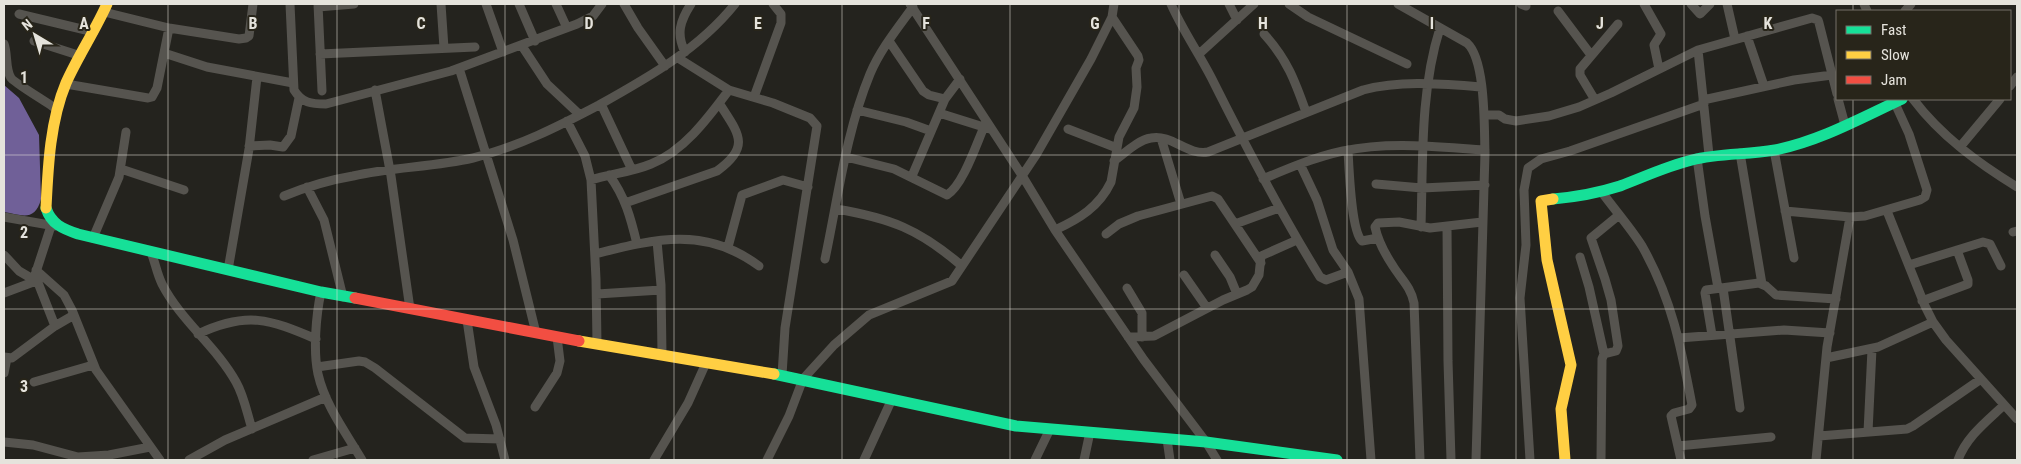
<svg xmlns="http://www.w3.org/2000/svg" width="2021" height="464" font-family="'Roboto Condensed',sans-serif">
  <style>
    .water { fill: #706098 }
    .lines { fill: none; stroke-linecap: round; stroke-linejoin: round }
    .street { stroke: #56544f; stroke-width: 9 }
    .fast { stroke: #16e098; stroke-width: 11 }
    .slow { stroke: #ffcf43; stroke-width: 11 }
    .jam { stroke: #f24e42; stroke-width: 11 }
    .grid { fill: none; stroke: #e5e3dc; stroke-width: 1; stroke-opacity: 0.55 }
    .grid-label { font-size: 16px; text-anchor: middle; font-weight: bold; fill: #e5e3dc; stroke: #28251a; stroke-width: 4; stroke-linejoin: round; paint-order: stroke }
  </style>
  <rect width="100%" height="100%" fill="#24231e"/>
  <!-- water -->
  <path class="water" d="M 4,85 L 19,98 L 39,135 L 41,199 C 35,222 22,215 4,212 Z"/>
  <g class="lines">
    <!-- street -->
    <path class="street" d="M 290,4 L 294,90 C 302,103 311,104 326,104 L 451,71 L 577,24 L 593,16 L 602,4
      M 318,4 L 322,91
      M 441,4 L 444,48
      M 486,4 L 503,52
      M 519,4 L 535,41
      M 556,4 L 567,28
      M 624,4 L 638,28 L 665,66
      M 910,4 L 1023,177 L 1055,230 L 1144,360 L 1206,442 L 1217,460
      M 1171,4 C 1182,29 1198,52 1211,77 C 1245,145 1280,212 1320,277 L 1326,280 L 1348,272
      M 1229,4 L 1237,20
      M 1289,4 L 1308,17 L 1407,64
      M 1398,4 L 1467,43 C 1486,60 1484,128 1485,153 L 1476,460
      M 1521,4 L 1526,6
      M 1644,4 L 1661,34 L 1654,45 L 1659,69
      M 1691,4 L 1700,14 L 1710,4
      M 1727,4 L 1735,39
      M 1864,4 L 1867,11
      M 318,7 L 354,4
      M 1558,11 L 1591,55
      M 1905,11 L 1911,4
      M 104,12 L 169,28 L 239,39 L 246,38 L 249,36 L 253,4
      M 19,14 L 94,32
      M 1264,34 C 1287,59 1295,81 1306,112
      M 1747,36 L 1764,86
      M 34,41 L 81,56
      M 889,41 L 923,91 L 929,95 L 945,99
      M 4,44 C 8,54 5,69 11,78 C 13,82 50,104 56,109
      M 522,46 L 547,84 L 580,115
      M 1698,50 L 1709,155
      M 685,52 C 676,34 680,21 691,4
      M 164,53 L 207,67 L 293,83
      M 320,54 L 475,47
      M 1199,54 L 1254,4
      M 678,58 L 729,90 L 773,103 L 810,118 L 817,126 L 785,328 L 782,375
      M 459,68 L 513,240 L 536,333
      M 66,84 L 148,98 L 152,97 L 157,88 L 169,28
      M 2010,86 L 2017,77
      M 375,90 L 391,176 L 410,309
      M 754,97 L 781,23 L 781,14 L 773,4
      M 1838,99 L 1845,125
      M 1913,99 C 1941,136 1978,163 2017,187
      M 1595,100 L 1580,75 L 1580,69 L 1618,24
      M 1703,100 L 1794,80 L 1832,75
      M 601,104 L 632,170
      M 857,110 L 906,122 L 931,131
      M 939,113 L 990,129
      M 1485,115 L 1499,115 L 1505,119 L 1516,121 L 1549,116 L 1579,107 L 1611,93 L 1698,50 L 1812,18 L 1818,20 L 1819,23 L 1837,94
      M 567,121 L 585,156 L 591,180 L 596,279 L 597,344
      M 1068,129 L 1117,148
      M 1161,138 L 1181,204
      M 249,146 L 270,145 L 283,147 L 291,136 L 299,98
      M 1960,147 L 2000,99
      M 1348,150 C 1349,167 1351,231 1362,241 L 1378,238
      M 1774,150 L 1794,258
      M 1740,153 L 1762,284
      M 846,157 L 894,169 L 947,195 C 963,185 976,145 984,127
      M 1697,158 L 1705,216 L 1718,288
      M 1114,161 C 1125,153 1138,140 1151,138 C 1172,134 1188,156 1208,152 L 1363,90 C 1402,80 1441,84 1481,87
      M 1300,164 L 1317,200 L 1333,250 L 1348,272 L 1359,299 L 1371,460
      M 121,169 L 184,190
      M 609,175 C 625,196 631,219 637,244
      M 912,176 L 945,99 L 960,79
      M 1263,179 C 1289,168 1315,157 1343,151 C 1390,141 1438,147 1485,150
      M 591,180 C 610,174 632,172 651,164 C 684,151 708,118 729,90
      M 1376,184 L 1422,188 L 1485,185
      M 307,187 L 324,220 L 343,297
      M 1601,191 C 1614,209 1630,227 1642,246 C 1672,299 1681,347 1692,405 L 1689,409 L 1674,413 L 1671,416 L 1681,460
      M 284,196 C 306,187 329,180 353,176 C 392,167 434,167 473,158 C 518,147 559,126 599,105 C 649,77 699,49 735,4
      M 625,203 L 717,171 C 752,146 738,133 719,103
      M 836,209 C 890,218 919,229 962,266
      M 1785,211 L 1850,217
      M 1887,211 L 1925,306 L 1933,322 L 1946,340 L 2017,419
      M 4,217 L 55,226
      M 1235,224 L 1279,208
      M 51,226 L 35,275 L 55,326
      M 1447,226 L 1448,361 L 1451,460
      M 1421,227 C 1423,161 1420,91 1440,28
      M 1055,230 C 1079,219 1099,207 1111,182 L 1119,137 L 1134,108 L 1137,87 L 1136,68 L 1139,60 L 1138,56 L 1112,17
      M 2013,232 L 2017,231
      M 1106,234 L 1119,224 L 1138,216 L 1212,196 L 1218,199 L 1261,263
      M 93,238 L 119,177 L 126,132
      M 657,241 L 661,285 L 662,355
      M 728,247 L 742,195 L 783,180 L 808,187
      M 151,252 C 155,262 157,274 162,284 C 181,321 216,346 236,382 C 244,396 247,413 252,429
      M 595,254 C 655,239 705,226 759,266
      M 4,255 L 19,271 L 36,281
      M 1215,255 L 1230,277 L 1237,294
      M 1580,257 L 1589,287 L 1604,354
      M 825,259 C 838,198 846,132 870,74 C 880,50 897,29 913,7
      M 1909,265 L 1983,242 L 1990,244 L 2001,266
      M 36,270 L 64,295 L 72,310 L 96,370 L 160,460
      M 228,270 L 249,149 L 257,77
      M 1184,275 L 1207,308
      M 1127,288 L 1142,313 L 1142,337
      M 1723,288 L 1740,408
      M 321,292 C 316,315 313,351 318,374 C 325,405 346,433 362,460
      M 4,293 L 36,281
      M 597,294 L 661,290
      M 1922,301 L 1968,284 L 1968,280 L 1957,250
      M 467,320 L 474,367 L 496,425 L 505,460
      M 198,334 C 247,311 269,319 316,339
      M 1712,335 L 1705,293 L 1706,290 L 1759,283 L 1766,286 L 1776,295 L 1836,299
      M 1128,337 L 1154,336 L 1223,300 L 1247,290 L 1252,287 L 1259,275 L 1261,256 L 1297,240
      M 1679,338 L 1784,330 L 1830,333
      M 4,357 L 12,358 L 55,326 L 74,315
      M 1826,358 L 1878,347 L 1933,322
      M 317,367 L 359,361 L 365,362 L 375,368 L 465,438 L 500,439
      M 4,373 L 7,358
      M 34,382 L 93,365
      M 535,407 L 557,373 L 560,361 L 557,337
      M 1868,432 L 1872,349
      M 1819,436 L 1907,429 L 1913,426 L 1981,379
      M 1167,439 L 1170,460
      M 4,442 L 33,445 L 78,457 L 109,455 L 150,447
      M 1678,446 L 1771,437
      M 189,460 L 225,440 L 326,397
      M 313,460 L 355,448
      M 654,460 L 688,403 L 706,363
      M 767,460 L 789,416 L 803,379 L 834,345 L 869,315 L 952,281 L 1036,155 L 1091,59 L 1112,17 L 1114,4
      M 864,460 L 892,399
      M 1035,460 L 1050,429
      M 1084,460 L 1090,432
      M 1420,460 L 1414,303 C 1411,287 1401,279 1393,266 C 1385,254 1378,241 1375,227 L 1378,223 L 1399,222 L 1430,228 L 1482,222
      M 1530,460 L 1520,298 L 1526,245 L 1524,190 L 1528,168 L 1541,159 L 1570,151 L 1704,104
      M 1601,460 L 1602,359 L 1604,354 L 1616,351 L 1618,346 L 1611,300 L 1605,279 L 1591,238 L 1619,215
      M 1816,460 L 1827,347 L 1850,217 L 1865,216 L 1920,200 L 1925,197 L 1927,190 L 1909,134 L 1893,99
      M 1958,460 C 1966,437 1987,421 2004,405"/>
    <!-- fast -->
    <path class="fast" d="M 1553,199 C 1576,197 1598,193 1620,186 C 1644,177 1667,166 1692,160 C 1719,153 1747,155 1775,150 C 1820,141 1861,118 1902,99
      M 46,208 C 51,224 63,229 78,234 L 321,292 L 355,298
      M 774,374 L 1016,426 L 1206,442 L 1337,460"/>
    <!-- slow -->
    <path class="slow" d="M 1553,199 L 1541,201 L 1547,260 L 1571,365 L 1561,409 L 1565,460
      M 46,208 C 48,167 50,121 66,83 C 78,56 95,31 107,4
      M 579,341 L 774,374"/>
    <!-- jam -->
    <path class="jam" d="M 355,298 L 579,341"/>
  </g>
  <!-- grid -->
  <path class="grid" d="M 168,4 L 168,460M 337,4 L 337,460M 505,4 L 505,460M 674,4 L 674,460M 842,4 L 842,460M 1010,4 L 1010,460M 1179,4 L 1179,460M 1347,4 L 1347,460M 1516,4 L 1516,460M 1684,4 L 1684,460M 1853,4 L 1853,11M 1853,99 L 1853,460M 4,155 L 2017,155M 4,309 L 2017,309"/>
  <g class="grid-label">
    <text x="84" y="29">A</text>
    <text x="253" y="29">B</text>
    <text x="421" y="29">C</text>
    <text x="589" y="29">D</text>
    <text x="758" y="29">E</text>
    <text x="926" y="29">F</text>
    <text x="1095" y="29">G</text>
    <text x="1263" y="29">H</text>
    <text x="1432" y="29">I</text>
    <text x="1600" y="29">J</text>
    <text x="1768" y="29">K</text>
    <text x="24" y="83">1</text>
    <text x="24" y="238">2</text>
    <text x="24" y="392">3</text>
  </g>
  <!-- border -->
  <rect width="2021" height="464" fill="none" stroke="#e5e3dc" stroke-width="10"/>
  <!-- legend -->
  <rect x="1836" y="10" width="175" height="90" fill="#28251a" stroke="#747168"/>
  <rect x="1846" y="26" width="25" height="8" fill="#16e098" stroke="#747168"/>
  <text x="1881" y="35" font-size="15" fill="#e5e3dc">Fast</text>
  <rect x="1846" y="51" width="25" height="8" fill="#ffcf43" stroke="#747168"/>
  <text x="1881" y="60" font-size="15" fill="#e5e3dc">Slow</text>
  <rect x="1846" y="76" width="25" height="8" fill="#f24e42" stroke="#747168"/>
  <text x="1881" y="85" font-size="15" fill="#e5e3dc">Jam</text>
  <!-- north arrow -->
  <g transform="translate(35 35) rotate(322)" stroke="#28251a" stroke-width="4" paint-order="stroke">
  <path d="M0-4L9 19L0 12L-9 19Z" fill="#e5e3dc"/>
  <text y="-8" font-size="14" font-weight="bold" text-anchor="middle" fill="#e5e3dc">N</text>
  </g>
</svg>
